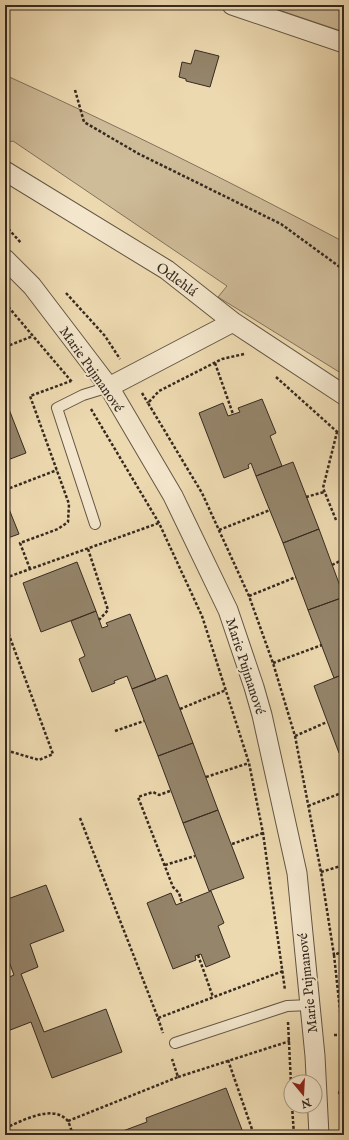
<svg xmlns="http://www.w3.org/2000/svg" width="349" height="1140" font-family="'IM FELL English',serif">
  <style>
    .green { fill: #cebb98; stroke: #82725c }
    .building { fill: #95856b; stroke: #362a20 }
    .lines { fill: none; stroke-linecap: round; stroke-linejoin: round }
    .service-casing { stroke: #645644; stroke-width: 12 }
    .minor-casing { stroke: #645644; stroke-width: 21 }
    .path { stroke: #362a20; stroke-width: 2.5; stroke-dasharray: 3 2; stroke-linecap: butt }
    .service { stroke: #f3e6cc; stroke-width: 10 }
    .minor { stroke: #f3e6cc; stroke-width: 19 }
    .labels { text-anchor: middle; stroke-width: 4; stroke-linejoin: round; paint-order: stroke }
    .street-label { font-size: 14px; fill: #362a20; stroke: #f3e6cc }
  </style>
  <rect width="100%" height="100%" fill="#edd9b0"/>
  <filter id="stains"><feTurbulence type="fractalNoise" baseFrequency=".005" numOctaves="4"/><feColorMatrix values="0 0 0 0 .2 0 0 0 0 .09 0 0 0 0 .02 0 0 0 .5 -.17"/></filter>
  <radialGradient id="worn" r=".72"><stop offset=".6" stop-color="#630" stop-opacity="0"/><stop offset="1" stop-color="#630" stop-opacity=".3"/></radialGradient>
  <!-- green -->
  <path class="green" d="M 264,5 L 344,5 L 344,32 Z
    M 5,75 C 120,127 233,183 344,242 L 344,375 L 218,297 L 227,286 L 13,141 L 5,143 Z"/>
  <!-- building -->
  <path class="building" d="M 195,50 L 219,56 L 210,87 L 186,81 L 186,79 L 179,77 L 182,62 L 191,64 Z
    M 5,399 L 26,453 L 5,461 Z
    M 262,399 L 276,433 L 270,436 L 282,466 L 256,476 L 251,463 L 248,465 L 249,468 L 224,478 L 199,413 L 223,403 L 228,416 L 240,412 L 238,408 Z
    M 293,462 L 319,529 L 283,543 L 256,476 Z
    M 5,499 L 19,534 L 5,539 Z
    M 319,529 L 344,597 L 308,610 L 283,543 Z
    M 77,562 L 96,611 L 41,632 L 23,583 Z
    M 344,597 L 344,674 L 334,678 L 308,610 Z
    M 96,611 L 102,628 L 108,626 L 106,623 L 130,614 L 156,680 L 132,689 L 127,676 L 114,681 L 115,683 L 92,692 L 79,659 L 85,656 L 71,621 Z
    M 344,674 L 344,751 L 339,753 L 314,686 Z
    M 167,675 L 193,743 L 158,756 L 132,689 Z
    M 193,743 L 218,810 L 183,823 L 158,756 Z
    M 218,810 L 244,878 L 209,891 L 183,823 Z
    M 46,885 L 64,931 L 30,944 L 38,967 L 21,974 L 44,1032 L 106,1009 L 122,1052 L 52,1078 L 31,1022 L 5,1032 L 5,979 L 14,975 L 5,951 L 5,900 Z
    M 211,891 L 224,923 L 218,926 L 230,957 L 206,967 L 201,954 L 195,956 L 196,960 L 173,969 L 147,903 L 171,893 L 176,905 Z
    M 226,1088 L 244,1135 L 112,1135 L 147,1122 L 146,1118 Z"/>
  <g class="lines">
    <!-- service casing -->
    <g class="service-casing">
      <path id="service" d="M 95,524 L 57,408 L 83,395 L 109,387
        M 175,1043 L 287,1006 L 310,1005"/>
    </g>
    <!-- minor casing -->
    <g class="minor-casing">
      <path id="minor" d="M 232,5 L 344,43
        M 5,171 L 167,270 L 233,322 L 344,395
        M 5,259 L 32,286 L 109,387 L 173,496 L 228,610 L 254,687 L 262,715 L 297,873 L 315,1056 L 319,1135
        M 109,387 L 233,322"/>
    </g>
    <!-- path -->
    <path class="path" d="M 75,90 L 84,122 L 139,154 L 281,224 L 344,270
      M 5,225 L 21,243
      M 66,293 L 105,336 L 120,359
      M 5,303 L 72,382
      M 5,347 L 33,336
      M 244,354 L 222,359 L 159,391 L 148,403 L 202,493 L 249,596 L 273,663 L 295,736 L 321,872 L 334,955 L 344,951
      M 215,363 L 233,414
      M 276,377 L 344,438
      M 142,393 L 148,403
      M 91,409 L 159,523 L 202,616 L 249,763 L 263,833 L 285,990
      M 5,490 L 57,470
      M 306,497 L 324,492
      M 336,520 L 323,488 L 337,432
      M 219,530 L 270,510
      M 88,549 L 108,610 L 99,620
      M 332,565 L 344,559
      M 30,569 L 20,543 L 58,529 L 68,522 L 69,504 L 30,396 L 71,381
      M 5,578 L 159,523
      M 249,596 L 296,577
      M 5,624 L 53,754 L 39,760 L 5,750
      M 273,663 L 322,645
      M 180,709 L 226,690
      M 115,731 L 144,721
      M 295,736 L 327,722
      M 206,777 L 249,763
      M 170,791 L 159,795 L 153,792 L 138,797 L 173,887 L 179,893 L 182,903
      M 308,806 L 344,792
      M 80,818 L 158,1018 L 283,971
      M 232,844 L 263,833
      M 165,865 L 195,856
      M 321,872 L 344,865
      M 198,955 L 213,997
      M 334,955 L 344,1047
      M 158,1018 L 163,1033
      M 288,1022 L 291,1084
      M 334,1035 L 343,1035
      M 228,1060 L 254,1135
      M 178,1077 L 290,1041
      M 339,1094 L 344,1073
      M 292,1106 L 294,1135
      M 68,1121 L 178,1077 L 172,1059
      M 341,1125 L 342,1135
      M 5,1128 C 22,1121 52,1104 67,1120 C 70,1124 71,1130 73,1135"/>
    <!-- service -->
    <use href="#service" class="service"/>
    <!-- minor -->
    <use href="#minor" class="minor"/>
  </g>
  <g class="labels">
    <!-- street labels -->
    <g class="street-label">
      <text transform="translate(177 279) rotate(36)" y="5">Odlehlá</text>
      <text transform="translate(92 369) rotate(55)" y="5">Marie Pujmanové</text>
      <text transform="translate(246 666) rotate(72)" y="5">Marie Pujmanové</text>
      <text transform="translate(307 983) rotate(-96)" y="5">Marie Pujmanové</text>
    </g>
  </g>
  <!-- margin -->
  <rect width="349" height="1140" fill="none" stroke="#edd9b0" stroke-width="20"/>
  <rect x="6" y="6" width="337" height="1128" fill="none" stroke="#362a20" stroke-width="2"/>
  <rect x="10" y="10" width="329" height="1120" fill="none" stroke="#362a20"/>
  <!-- north arrow -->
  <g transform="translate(303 1094) rotate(162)"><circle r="19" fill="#f3e6cc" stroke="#a79b87"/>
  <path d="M0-3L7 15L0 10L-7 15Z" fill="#8f2418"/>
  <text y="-6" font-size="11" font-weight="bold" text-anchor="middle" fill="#362a20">N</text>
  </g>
  <rect width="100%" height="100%" filter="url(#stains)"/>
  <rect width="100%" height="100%" fill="url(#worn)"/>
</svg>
